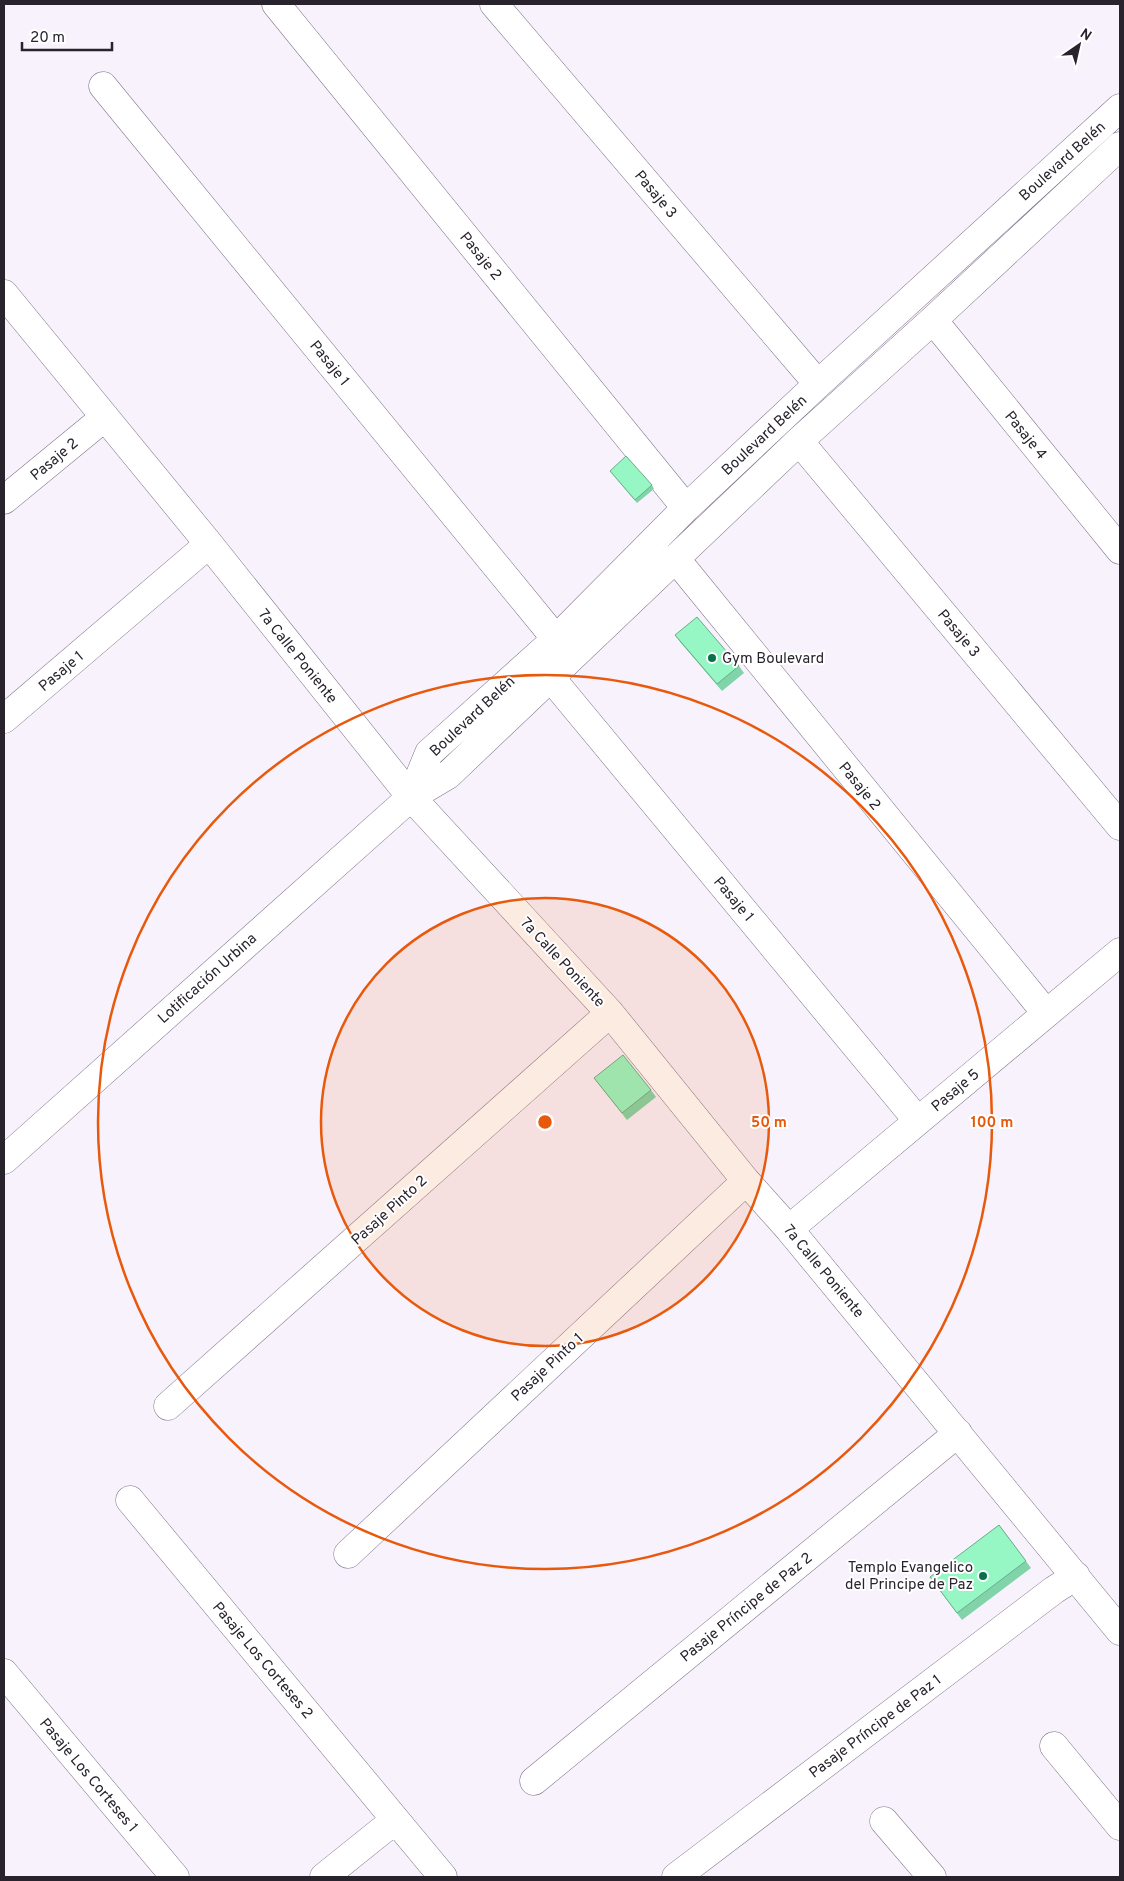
<svg xmlns="http://www.w3.org/2000/svg" width="1124" height="1881" font-family="Overpass,sans-serif">
  <style>
    .lines { fill: none; stroke-linecap: round; stroke-linejoin: round }
    .minor-casing { stroke: #80738b; stroke-width: 29 }
    .minor { stroke: #fff; stroke-width: 28 }
    .wall { fill: #81d4a9 }
    .building { fill: #96f7c4; stroke: #69ad89 }
    .ring { fill: none; stroke: #e8590c; stroke-width: 2.5 }
    .poi-dot { fill: #08724a; stroke: #fff; stroke-width: 2 }
    .labels { text-anchor: middle; stroke-width: 4; stroke-linejoin: round; paint-order: stroke }
    .street-label { font-size: 15px; fill: #28232d; stroke: #fff }
    .poi-label { font-size: 15px; fill: #28232d; stroke: #fff; text-anchor: start }
    .centre { fill: #e8590c; stroke: #fff; stroke-width: 2.5 }
    .ring-label { font-size: 15px; text-anchor: middle; font-weight: bold; fill: #e8590c; stroke: #fff; stroke-width: 4; stroke-linejoin: round; paint-order: stroke }
  </style>
  <rect width="100%" height="100%" fill="#f8f2fd"/>
  <g class="lines">
    <!-- minor casing -->
    <g class="minor-casing">
      <path id="minor" d="M 276,4 L 686,508
        M 494,4 L 818,384
        M 103,86 L 556,639
        M 4,294 L 209,544 L 411,797 L 610,1013 L 746,1181 L 789,1229 L 1120,1631
        M 933,320 L 1120,550
        M 799,441 L 1120,826
        M 4,500 L 105,417
        M 675,558 L 1046,1013
        M 551,678 L 918,1121
        M 4,719 L 209,544
        M 411,797 L 429,753 L 556,639 L 686,508 L 818,384 L 1120,108
        M 4,1160 L 411,797 L 448,775 L 799,441 L 933,320 L 1120,146
        M 789,1229 L 1120,952
        M 168,1406 L 610,1013
        M 130,1500 L 443,1877
        M 348,1554 L 746,1181
        M 4,1673 L 175,1877
        M 1054,1746 L 1120,1826
        M 534,1781 L 958,1433
        M 884,1821 L 932,1877
        M 324,1877 L 395,1820
        M 676,1877 L 1054,1590 L 1076,1576"/>
    </g>
    <!-- minor -->
    <use href="#minor" class="minor"/>
  </g>
  <!-- wall -->
  <path class="wall" d="M 610,471 L 652,485 L 654,489 L 637,503 Z
    M 675,635 L 739,666 L 744,673 L 722,691 L 680,642 Z
    M 594,1078 L 651,1090 L 656,1097 L 627,1120 Z
    M 999,1525 L 1031,1568 L 962,1620 L 935,1584 Z"/>
  <!-- building -->
  <path class="building" d="M 626,456 L 652,485 L 635,500 L 610,471 Z
    M 697,617 L 739,666 L 717,684 L 675,635 Z
    M 623,1055 L 651,1090 L 622,1113 L 594,1078 Z
    M 999,1525 L 1026,1561 L 957,1613 L 930,1577 Z"/>
  <!-- distance rings -->
  <circle cx="545" cy="1122" r="224" fill="#e8590c" fill-opacity=".12"/>
  <g class="ring">
    <circle cx="545" cy="1122" r="224"/>
    <circle cx="545" cy="1122" r="447"/>
  </g>
  <!-- markers -->
  <g class="poi-dot">
    <circle cx="712" cy="658" r="5"/>
    <circle cx="983" cy="1576" r="5"/>
  </g>
  <g class="labels">
    <!-- street labels -->
    <g class="street-label">
      <text transform="translate(1062 161) rotate(-42)" y="5">Boulevard Belén</text>
      <text transform="translate(656 194) rotate(50)" y="5">Pasaje 3</text>
      <text transform="translate(481 256) rotate(51)" y="5">Pasaje 2</text>
      <text transform="translate(330 363) rotate(51)" y="5">Pasaje 1</text>
      <text transform="translate(764 435) rotate(-43)" y="5">Boulevard Belén</text>
      <text transform="translate(1026 435) rotate(51)" y="5">Pasaje 4</text>
      <text transform="translate(54 459) rotate(-40)" y="5">Pasaje 2</text>
      <text transform="translate(959 633) rotate(50)" y="5">Pasaje 3</text>
      <text transform="translate(298 656) rotate(51)" y="5">7a Calle Poniente</text>
      <text transform="translate(61 671) rotate(-40)" y="5">Pasaje 1</text>
      <text transform="translate(472 716) rotate(-43)" y="5">Boulevard Belén</text>
      <text transform="translate(860 786) rotate(51)" y="5">Pasaje 2</text>
      <text transform="translate(734 899) rotate(50)" y="5">Pasaje 1</text>
      <text transform="translate(563 962) rotate(47)" y="5">7a Calle Poniente</text>
      <text transform="translate(207 978) rotate(-42)" y="5">Lotificación Urbina</text>
      <text transform="translate(955 1090) rotate(-40)" y="5">Pasaje 5</text>
      <text transform="translate(389 1210) rotate(-42)" y="5">Pasaje Pinto 2</text>
      <text transform="translate(824 1271) rotate(50)" y="5">7a Calle Poniente</text>
      <text transform="translate(547 1367) rotate(-43)" y="5">Pasaje Pinto 1</text>
      <text transform="translate(746 1607) rotate(-39)" y="5">Pasaje Príncipe de Paz 2</text>
      <text transform="translate(263 1660) rotate(50)" y="5">Pasaje Los Corteses 2</text>
      <text transform="translate(875 1726) rotate(-37)" y="5">Pasaje Príncipe de Paz 1</text>
      <text transform="translate(89 1775) rotate(50)" y="5">Pasaje Los Corteses 1</text>
    </g>
    <!-- poi labels -->
    <g class="poi-label">
      <text x="722" y="663">Gym Boulevard</text>
      <text x="973" y="1572" text-anchor="end">Templo Evangelico<tspan x="973" dy="17">del Principe de Paz</tspan></text>
    </g>
  </g>
  <circle cx="545" cy="1122" r="8" class="centre"/>
  <g class="ring-label">
    <text x="769" y="1127">50 m</text>
    <text x="992" y="1127">100 m</text>
  </g>
  <!-- border -->
  <rect width="1124" height="1881" fill="none" stroke="#28232d" stroke-width="10"/>
  <!-- north arrow -->
  <g transform="translate(1079 45) rotate(34)" stroke="#ffffff" stroke-width="4" paint-order="stroke">
  <path d="M0-4L9 19L0 12L-9 19Z" fill="#28232d"/>
  <text y="-8" font-size="14" font-weight="bold" text-anchor="middle" fill="#28232d">N</text>
  </g>
  <!-- scale -->
  <path d="M22 42v8h90v-8" fill="none" stroke="#28232d" stroke-width="2.5"/>
  <text x="30" y="42" font-size="15" fill="#28232d" stroke="#ffffff" stroke-width="4" paint-order="stroke">20 m</text>
</svg>
